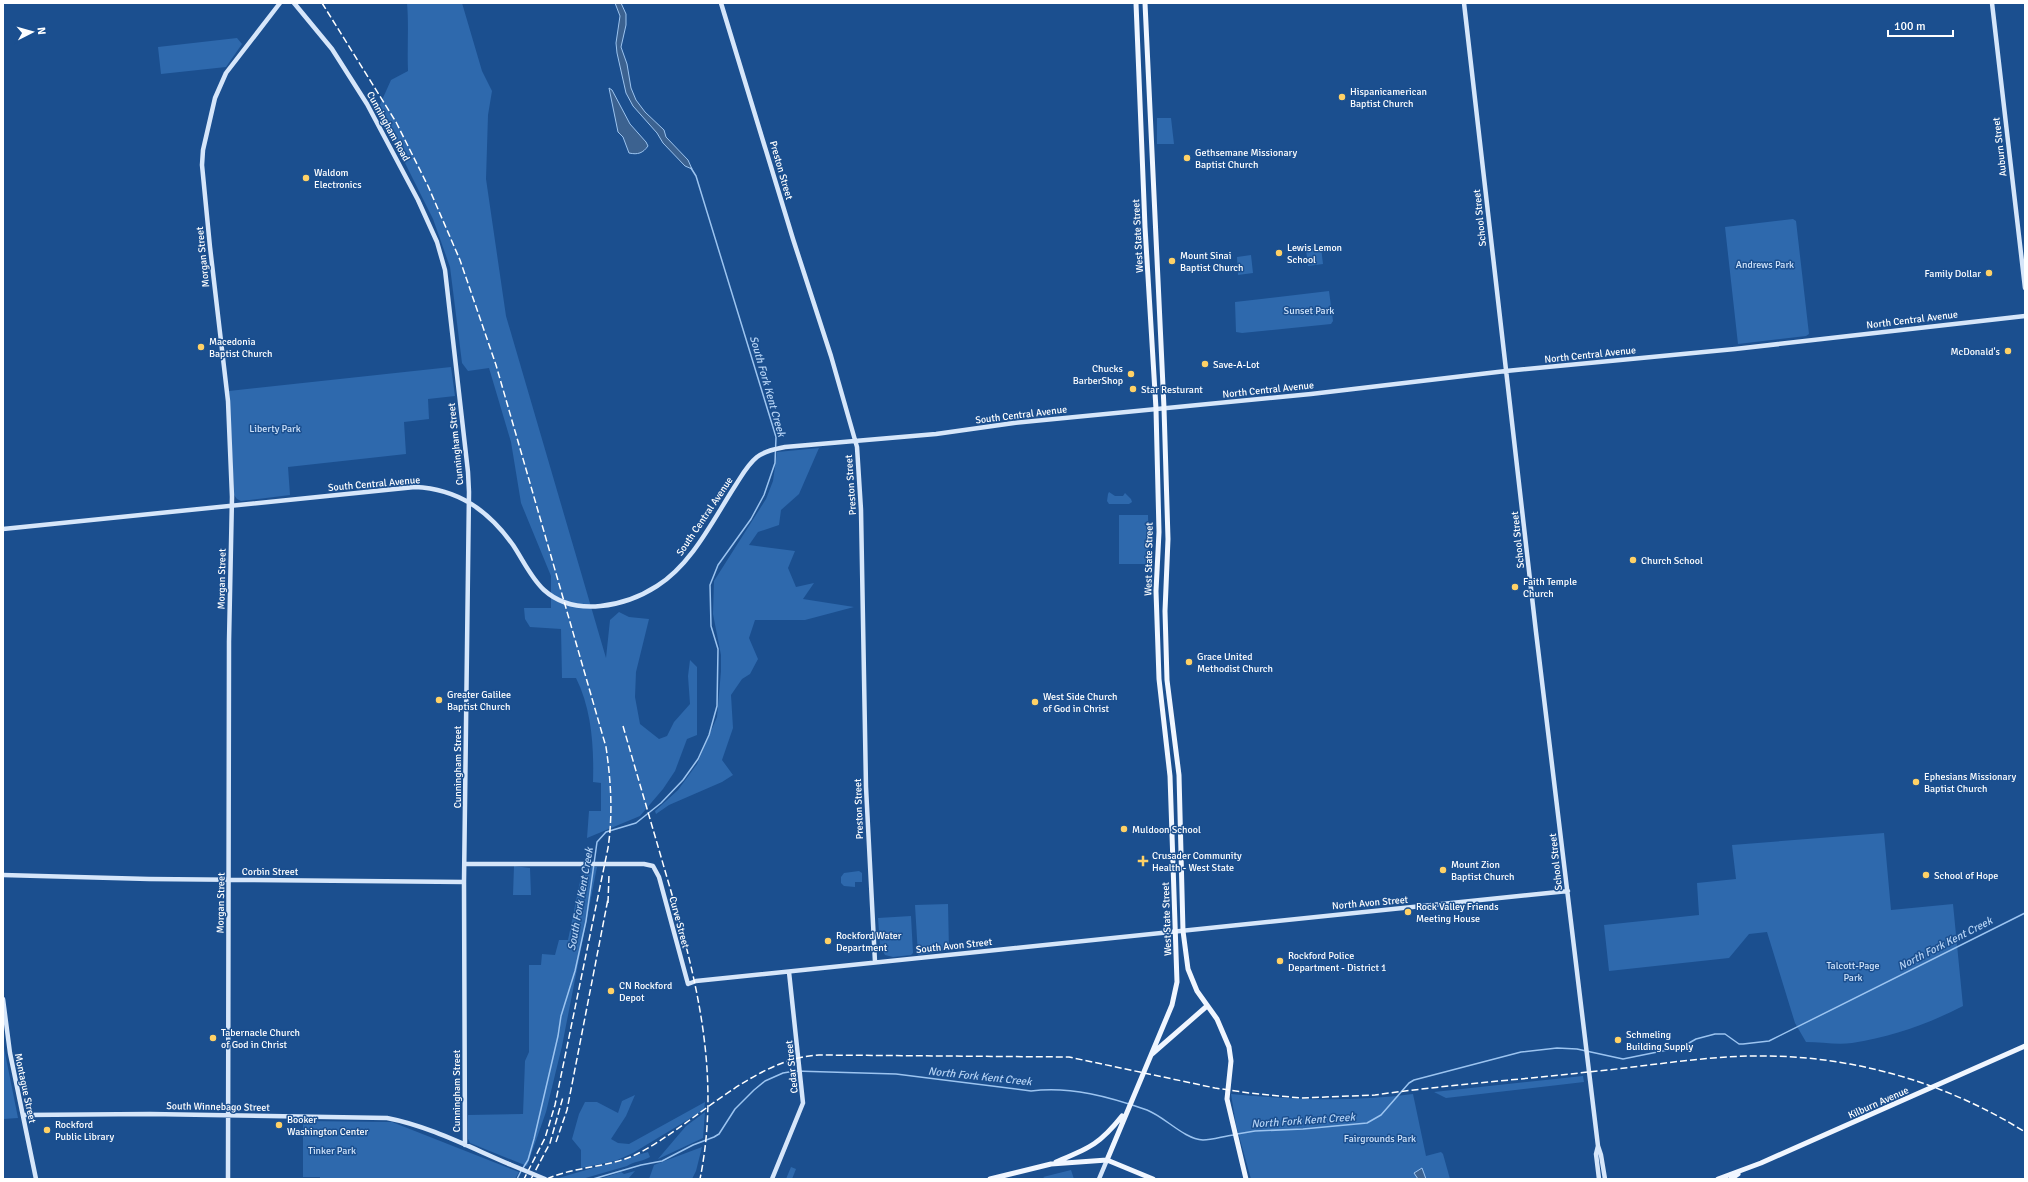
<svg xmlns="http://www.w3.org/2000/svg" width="2028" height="1182" font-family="Signika,sans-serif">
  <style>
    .green { fill: #2e69ad }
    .water { fill: #3c6290; stroke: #9cc4f0 }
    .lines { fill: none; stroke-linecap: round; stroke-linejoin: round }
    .stream { stroke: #9cc4f0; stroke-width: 1.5 }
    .secondary { stroke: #d6e6fa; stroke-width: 4.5 }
    .primary { stroke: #f0f6ff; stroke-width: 5 }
    .rail { stroke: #fff; stroke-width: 1.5; stroke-dasharray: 7 3; stroke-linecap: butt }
    .secondary-bridge { stroke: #d6e6fa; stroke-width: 4.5 }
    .poi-dot { fill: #ffd166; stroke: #1b4f8f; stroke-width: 1.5 }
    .labels { text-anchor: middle; stroke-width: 3; stroke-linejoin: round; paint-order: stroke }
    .poi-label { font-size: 10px; fill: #fff; stroke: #1b4f8f; text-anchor: start }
    .street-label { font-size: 10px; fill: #fff; stroke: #1b4f8f }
    .park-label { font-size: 10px; fill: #cfe3fa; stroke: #1b4f8f }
    .water-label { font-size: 11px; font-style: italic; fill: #b5d3f5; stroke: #1b4f8f }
  </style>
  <rect width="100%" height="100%" fill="#1b4f8f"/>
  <!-- green -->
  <path class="green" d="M 407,3 L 462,3 L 482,71 L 492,91 L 488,115 L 486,179 L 506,316 L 606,658 L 610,620 L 619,612 L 629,617 L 649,619 L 636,672 L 635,697 L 640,724 L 659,739 L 667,736 L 674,722 L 690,704 L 688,676 L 690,660 L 697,667 L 697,735 L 687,739 L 675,771 L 663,789 L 640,816 L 587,838 L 589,811 L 601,811 L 601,783 L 593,782 C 594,748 592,710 576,678 L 562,678 L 561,629 L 530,627 L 525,619 L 524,608 L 551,608 L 551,576 L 521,503 L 511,442 L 489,368 L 468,371 L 462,363 L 450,267 L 433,219 L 378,109 L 391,80 L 408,71 C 407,48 409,26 407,3 Z
    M 237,38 L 242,44 L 226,67 L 161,74 L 158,47 Z
    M 1157,118 L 1171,118 L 1174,144 L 1157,144 Z
    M 1793,219 L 1796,221 L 1809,334 L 1806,336 L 1738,344 L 1725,227 Z
    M 1321,247 L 1323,264 L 1308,266 L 1306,249 Z
    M 1251,255 L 1253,273 L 1238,275 L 1237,257 Z
    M 1329,291 L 1333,321 L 1331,324 L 1242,333 L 1236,332 L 1235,302 Z
    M 451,367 L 455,396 L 428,399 L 429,419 L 404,422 L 406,454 L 288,467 L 290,495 L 241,501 L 237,499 L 234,495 L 229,391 Z
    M 819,448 L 799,494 L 781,510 L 779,525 L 758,532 L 749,545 L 795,551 L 788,568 L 796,587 L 814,583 L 803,599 L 854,607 L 805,620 L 755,620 L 749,638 L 758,659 L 750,674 L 742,679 L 731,695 L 733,728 L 722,760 L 733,775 L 722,782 L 669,805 L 656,814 L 655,811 L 678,790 L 697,764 L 717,717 L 721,671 L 721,655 L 713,614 L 714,581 L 766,499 L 773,481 L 777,452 Z
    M 1109,492 L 1115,496 L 1123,496 L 1125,493 L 1131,499 L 1132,502 L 1129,504 L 1109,504 L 1107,501 L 1108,494 Z
    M 1119,515 L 1148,515 L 1149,564 L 1119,564 Z
    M 1884,833 L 1891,910 L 1953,904 L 1963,1006 C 1928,1024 1891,1037 1852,1043 C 1837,1045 1821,1042 1806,1042 L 1795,1023 L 1767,932 L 1749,934 L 1729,958 L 1609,971 L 1604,925 L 1699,915 L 1697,883 L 1736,879 L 1732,845 Z
    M 514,866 L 530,868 L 531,895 L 513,895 Z
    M 583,867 L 597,867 L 562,1046 L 546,1112 L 527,1166 L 470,1143 L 468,1139 L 468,1115 L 523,1114 L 525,1061 L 529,1052 L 529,965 L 541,965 L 542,954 L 555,955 L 559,940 L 568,940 Z
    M 859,871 L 862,873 L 862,882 L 855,882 L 855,887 L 844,886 L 841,883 L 841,877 L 844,873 Z
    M 948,904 L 949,950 L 918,955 L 915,905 Z
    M 911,916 L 913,953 L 911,955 L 893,957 L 885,955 L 880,946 L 878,918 Z
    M 3,1043 L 18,1118 L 3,1119 Z
    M 1583,1076 L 1584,1082 L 1446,1098 L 1434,1092 Z
    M 1231,1094 C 1292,1100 1352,1102 1413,1094 L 1426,1156 L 1441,1152 L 1443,1154 L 1450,1179 L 1251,1179 L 1236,1125 Z
    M 635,1095 L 626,1116 L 611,1139 L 618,1143 L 629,1144 L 705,1102 L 704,1110 L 633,1153 L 615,1161 L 581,1168 L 581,1150 L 572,1139 L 579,1114 L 585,1102 L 597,1102 L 618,1113 L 622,1101 Z
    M 705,1112 L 703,1138 L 658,1159 L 686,1126 Z
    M 303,1121 L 392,1122 L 519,1172 L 515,1179 L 320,1179 L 320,1177 L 303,1177 Z
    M 702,1147 L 696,1171 L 692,1179 L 649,1179 L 654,1165 Z
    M 648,1152 L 650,1157 C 642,1162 634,1161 627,1166 L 582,1179 L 555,1179 Z
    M 791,1167 L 796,1169 L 792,1179 L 786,1179 Z
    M 1071,1170 L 1074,1179 L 1046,1179 L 1043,1177 Z
    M 635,1171 L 628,1179 L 600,1179 L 621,1172 L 624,1174 Z"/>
  <!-- water -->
  <path class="water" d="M 615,3 L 621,3 L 626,14 L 626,25 L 621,47 L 627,64 L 631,88 L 636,100 L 645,112 L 664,130 L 666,137 L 688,160 L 692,169 L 685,166 L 663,143 L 657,133 L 633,106 L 626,93 L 617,53 L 616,43 L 620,16 Z
    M 609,88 L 612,90 L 630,124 L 646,142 L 648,146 C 643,153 638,155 629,153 L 623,137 L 618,132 Z
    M 1422,1168 L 1426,1179 L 1418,1179 L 1414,1173 Z"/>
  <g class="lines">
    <!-- stream -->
    <path class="stream" d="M 1237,1134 L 1255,1131 L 1303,1129 L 1367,1123 L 1381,1115 L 1409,1083 L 1414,1080 L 1521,1052 L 1557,1048 L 1577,1049 L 1623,1059 L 1682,1047 L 1696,1039 L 1715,1034 L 1725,1034 L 1739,1044 L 1743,1044 L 1769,1041 L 2025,913
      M 523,1168 L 528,1160 L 534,1139 L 558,1036 L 561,1016 L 575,971 L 586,921 L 597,842 L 606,832 L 636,823 L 661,803 L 683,780 L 698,759 L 709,735 L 717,706 L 718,649 L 711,626 L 710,585 L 718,565 L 751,519 L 764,495 L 775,463 L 776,437 L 696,176 L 691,168
      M 517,1179 L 521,1171
      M 593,1179 L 641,1165 L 662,1161 L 693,1145 L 714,1137 L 719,1134 L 735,1109 L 754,1090 L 765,1081 L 783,1073 L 795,1071 L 896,1074 L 1031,1091 C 1071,1086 1110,1097 1147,1110 C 1165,1117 1184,1139 1203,1140 C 1213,1140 1224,1136 1234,1135"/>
    <!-- secondary -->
    <path class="secondary" d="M 294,3 L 332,49 L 367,104 L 418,200 L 437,242 L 445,270 L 468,472 L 469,492 L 464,882 L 465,1145
      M 721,3 L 793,239 L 831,356 L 857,447 L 861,510 L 866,787 L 875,962
      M 1464,3 L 1536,632 L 1598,1146 L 1601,1155 L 1605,1179
      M 1992,3 L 2025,288
      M 3,529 L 415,487 C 458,489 488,510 513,545 C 523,560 531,578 544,590 C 575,618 626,606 657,586 C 692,564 713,520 735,486 C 741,477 747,465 757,457 C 765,451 775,449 785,447 L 936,434 L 1014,423 L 1311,394 L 1506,371 L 1735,349 L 2025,316
      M 465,864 L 644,864 L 653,866 L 659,877 L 688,984 L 696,981 L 1568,891
      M 3,875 L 149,879 L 464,882
      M 3,999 L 10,1053 L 36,1179
      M 23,1115 L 150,1114 L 387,1118 C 429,1126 469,1147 509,1164
      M 1598,1146 L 1596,1154 L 1599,1179
      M 228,1179 L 229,642 L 232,497 L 228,401 L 210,247 L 202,165 L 203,150 L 215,98 L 226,73 L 280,3
      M 772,1179 L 803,1103 L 789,972
      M 1099,1179 L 1107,1160"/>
    <!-- primary -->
    <path class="primary" d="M 1145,3 L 1164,408 L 1168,539 L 1165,611 L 1167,680 L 1179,775 L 1183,931 L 1188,969 L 1197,991 L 1217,1019 L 1229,1047 L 1231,1061 L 1227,1099 L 1246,1179
      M 1152,1054 L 1207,1006
      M 1107,1160 L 1172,1005 L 1177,982 L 1170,776 L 1159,679 L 1156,591 L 1159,532 L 1156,409 L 1145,227 L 1136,3
      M 1056,1162 C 1089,1148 1099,1145 1122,1116
      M 990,1179 L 1051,1164 L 1107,1160 L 1153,1179
      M 1718,1179 L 1761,1163 L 2025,1046
      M 1731,1179 L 1738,1174"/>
    <!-- rail -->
    <path class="rail" d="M 322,3 L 396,122 L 428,186 L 460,260 L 496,365 L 606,747 C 611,781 613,814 608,848 L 555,1105 L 545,1138 L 524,1179
      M 623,726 C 638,778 653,829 668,881 C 697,980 721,1075 700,1179
      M 608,903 L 609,874
      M 556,1142 L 567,1110 L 608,899
      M 531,1179 L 550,1143 L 563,1097
      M 547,1179 C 575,1166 609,1168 637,1154 C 694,1125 754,1058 819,1055 L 1069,1057 L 1215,1088 L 1249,1093 L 1301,1098 L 1375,1095 C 1445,1085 1517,1080 1588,1072 C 1642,1067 1697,1057 1751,1056 C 1847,1054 1944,1081 2025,1132"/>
    <!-- secondary-bridge -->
    <path class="secondary-bridge" d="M 509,1164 L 545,1179"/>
  </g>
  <!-- markers -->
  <g class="poi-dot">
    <circle cx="1342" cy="97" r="4"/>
    <circle cx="1187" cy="158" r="4"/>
    <circle cx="306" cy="178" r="4"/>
    <circle cx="1279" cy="253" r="4"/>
    <circle cx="1172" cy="261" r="4"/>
    <circle cx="1989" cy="273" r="4"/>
    <circle cx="201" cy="347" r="4"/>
    <circle cx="2008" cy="351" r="4"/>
    <circle cx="1205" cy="364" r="4"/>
    <circle cx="1131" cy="374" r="4"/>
    <circle cx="1133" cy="389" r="4"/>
    <circle cx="1633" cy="560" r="4"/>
    <circle cx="1515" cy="587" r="4"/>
    <circle cx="1189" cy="662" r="4"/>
    <circle cx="439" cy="700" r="4"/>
    <circle cx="1035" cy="702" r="4"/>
    <circle cx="1916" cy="782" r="4"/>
    <circle cx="1124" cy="829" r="4"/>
    <path d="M1141 855h4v4h4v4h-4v4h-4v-4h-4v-4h4z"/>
    <circle cx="1443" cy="870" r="4"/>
    <circle cx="1926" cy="875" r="4"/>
    <circle cx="1408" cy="912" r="4"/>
    <circle cx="828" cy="941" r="4"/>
    <circle cx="1280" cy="961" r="4"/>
    <circle cx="611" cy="991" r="4"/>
    <circle cx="213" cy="1038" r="4"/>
    <circle cx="1618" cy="1040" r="4"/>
    <circle cx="279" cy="1125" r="4"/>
    <circle cx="47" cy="1130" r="4"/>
  </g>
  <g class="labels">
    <!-- poi labels -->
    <g class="poi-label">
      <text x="1350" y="95">Hispanicamerican<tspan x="1350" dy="12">Baptist Church</tspan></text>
      <text x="1195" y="156">Gethsemane Missionary<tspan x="1195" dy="12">Baptist Church</tspan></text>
      <text x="314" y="176">Waldom<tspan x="314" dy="12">Electronics</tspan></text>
      <text x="1287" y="251">Lewis Lemon<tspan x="1287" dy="12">School</tspan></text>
      <text x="1180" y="259">Mount Sinai<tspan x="1180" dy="12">Baptist Church</tspan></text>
      <text x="1981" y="277" text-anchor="end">Family Dollar</text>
      <text x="209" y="345">Macedonia<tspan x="209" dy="12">Baptist Church</tspan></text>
      <text x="2000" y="355" text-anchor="end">McDonald's</text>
      <text x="1213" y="368">Save-A-Lot</text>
      <text x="1123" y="372" text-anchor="end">Chucks<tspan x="1123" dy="12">BarberShop</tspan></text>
      <text x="1141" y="393">Star Resturant</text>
      <text x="1641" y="564">Church School</text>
      <text x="1523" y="585">Faith Temple<tspan x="1523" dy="12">Church</tspan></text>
      <text x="1197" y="660">Grace United<tspan x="1197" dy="12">Methodist Church</tspan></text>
      <text x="447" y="698">Greater Galilee<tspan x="447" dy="12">Baptist Church</tspan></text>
      <text x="1043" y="700">West Side Church<tspan x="1043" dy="12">of God in Christ</tspan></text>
      <text x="1924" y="780">Ephesians Missionary<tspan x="1924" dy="12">Baptist Church</tspan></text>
      <text x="1132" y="833">Muldoon School</text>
      <text x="1152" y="859">Crusader Community<tspan x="1152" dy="12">Health - West State</tspan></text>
      <text x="1451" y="868">Mount Zion<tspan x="1451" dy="12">Baptist Church</tspan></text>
      <text x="1934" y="879">School of Hope</text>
      <text x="1416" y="910">Rock Valley Friends<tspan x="1416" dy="12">Meeting House</tspan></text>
      <text x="836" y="939">Rockford Water<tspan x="836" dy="12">Department</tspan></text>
      <text x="1288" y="959">Rockford Police<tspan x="1288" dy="12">Department - District 1</tspan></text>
      <text x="619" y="989">CN Rockford<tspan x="619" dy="12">Depot</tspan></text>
      <text x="221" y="1036">Tabernacle Church<tspan x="221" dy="12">of God in Christ</tspan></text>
      <text x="1626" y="1038">Schmeling<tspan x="1626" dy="12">Building Supply</tspan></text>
      <text x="287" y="1123">Booker<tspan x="287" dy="12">Washington Center</tspan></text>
      <text x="55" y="1128">Rockford<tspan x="55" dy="12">Public Library</tspan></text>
    </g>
    <!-- street labels -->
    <g class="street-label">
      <text transform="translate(389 126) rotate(61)" y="4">Cunningham Road</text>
      <text transform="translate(1999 147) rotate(-97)" y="4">Auburn Street</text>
      <text transform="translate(782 170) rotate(74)" y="4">Preston Street</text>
      <text transform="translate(1479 218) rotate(-96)" y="4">School Street</text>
      <text transform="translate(1137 236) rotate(-93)" y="4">West State Street</text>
      <text transform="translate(202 257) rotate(-96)" y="4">Morgan Street</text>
      <text transform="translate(1912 319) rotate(-7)" y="4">North Central Avenue</text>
      <text transform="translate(1590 354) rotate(-6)" y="4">North Central Avenue</text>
      <text transform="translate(1268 389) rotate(-6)" y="4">North Central Avenue</text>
      <text transform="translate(1021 414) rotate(-7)" y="4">South Central Avenue</text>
      <text transform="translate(455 444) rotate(-96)" y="4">Cunningham Street</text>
      <text transform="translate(374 483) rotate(-5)" y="4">South Central Avenue</text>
      <text transform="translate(850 485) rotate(-94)" y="4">Preston Street</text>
      <text transform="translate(704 516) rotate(-56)" y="4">South Central Avenue</text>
      <text transform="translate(1517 540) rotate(-96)" y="4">School Street</text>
      <text transform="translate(1148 559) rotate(-89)" y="4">West State Street</text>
      <text transform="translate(221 579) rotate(-89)" y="4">Morgan Street</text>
      <text transform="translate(457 767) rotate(-90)" y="4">Cunningham Street</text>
      <text transform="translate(858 809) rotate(-92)" y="4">Preston Street</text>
      <text transform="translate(1555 862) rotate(-96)" y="4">School Street</text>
      <text x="270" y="875">Corbin Street</text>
      <text transform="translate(1370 902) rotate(-5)" y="4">North Avon Street</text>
      <text transform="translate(220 903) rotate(-89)" y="4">Morgan Street</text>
      <text transform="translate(1166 919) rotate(-92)" y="4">West State Street</text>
      <text transform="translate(680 922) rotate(75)" y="4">Curve Street</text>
      <text transform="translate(954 945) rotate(-6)" y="4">South Avon Street</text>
      <text transform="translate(791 1067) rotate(-96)" y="4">Cedar Street</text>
      <text transform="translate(26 1088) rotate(78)" y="4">Montague Street</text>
      <text transform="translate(456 1091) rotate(-90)" y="4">Cunningham Street</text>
      <text transform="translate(1878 1102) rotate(-24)" y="4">Kilburn Avenue</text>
      <text transform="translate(218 1106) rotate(1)" y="4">South Winnebago Street</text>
    </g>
    <!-- park labels -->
    <g class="park-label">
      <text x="1765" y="268">Andrews Park</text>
      <text x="1309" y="314">Sunset Park</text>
      <text x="275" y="432">Liberty Park</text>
      <text x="1853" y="969">Talcott-Page<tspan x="1853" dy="12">Park</tspan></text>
      <text x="1380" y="1142">Fairgrounds Park</text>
      <text x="332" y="1154">Tinker Park</text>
    </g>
    <!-- water labels -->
    <g class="water-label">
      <text transform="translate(768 386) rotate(74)" y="4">South Fork Kent Creek</text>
      <text transform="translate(580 899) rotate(-80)" y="4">South Fork Kent Creek</text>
      <text transform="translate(1945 943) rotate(-27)" y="4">North Fork Kent Creek</text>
      <text transform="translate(980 1076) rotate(6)" y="4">North Fork Kent Creek</text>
      <text transform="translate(1303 1120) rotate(-4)" y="4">North Fork Kent Creek</text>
    </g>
  </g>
  <!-- border -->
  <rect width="2028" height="1182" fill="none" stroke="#ffffff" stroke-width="8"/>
  <!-- north arrow -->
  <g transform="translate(32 32) rotate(84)" stroke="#1b4f8f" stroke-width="3" paint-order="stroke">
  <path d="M0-3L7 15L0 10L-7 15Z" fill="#ffffff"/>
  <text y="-6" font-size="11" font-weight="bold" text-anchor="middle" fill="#ffffff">N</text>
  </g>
  <!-- scale -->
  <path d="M1888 30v6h65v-6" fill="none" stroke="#ffffff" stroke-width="2"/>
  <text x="1894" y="30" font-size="12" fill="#ffffff" stroke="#1b4f8f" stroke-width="3" paint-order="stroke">100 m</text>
</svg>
